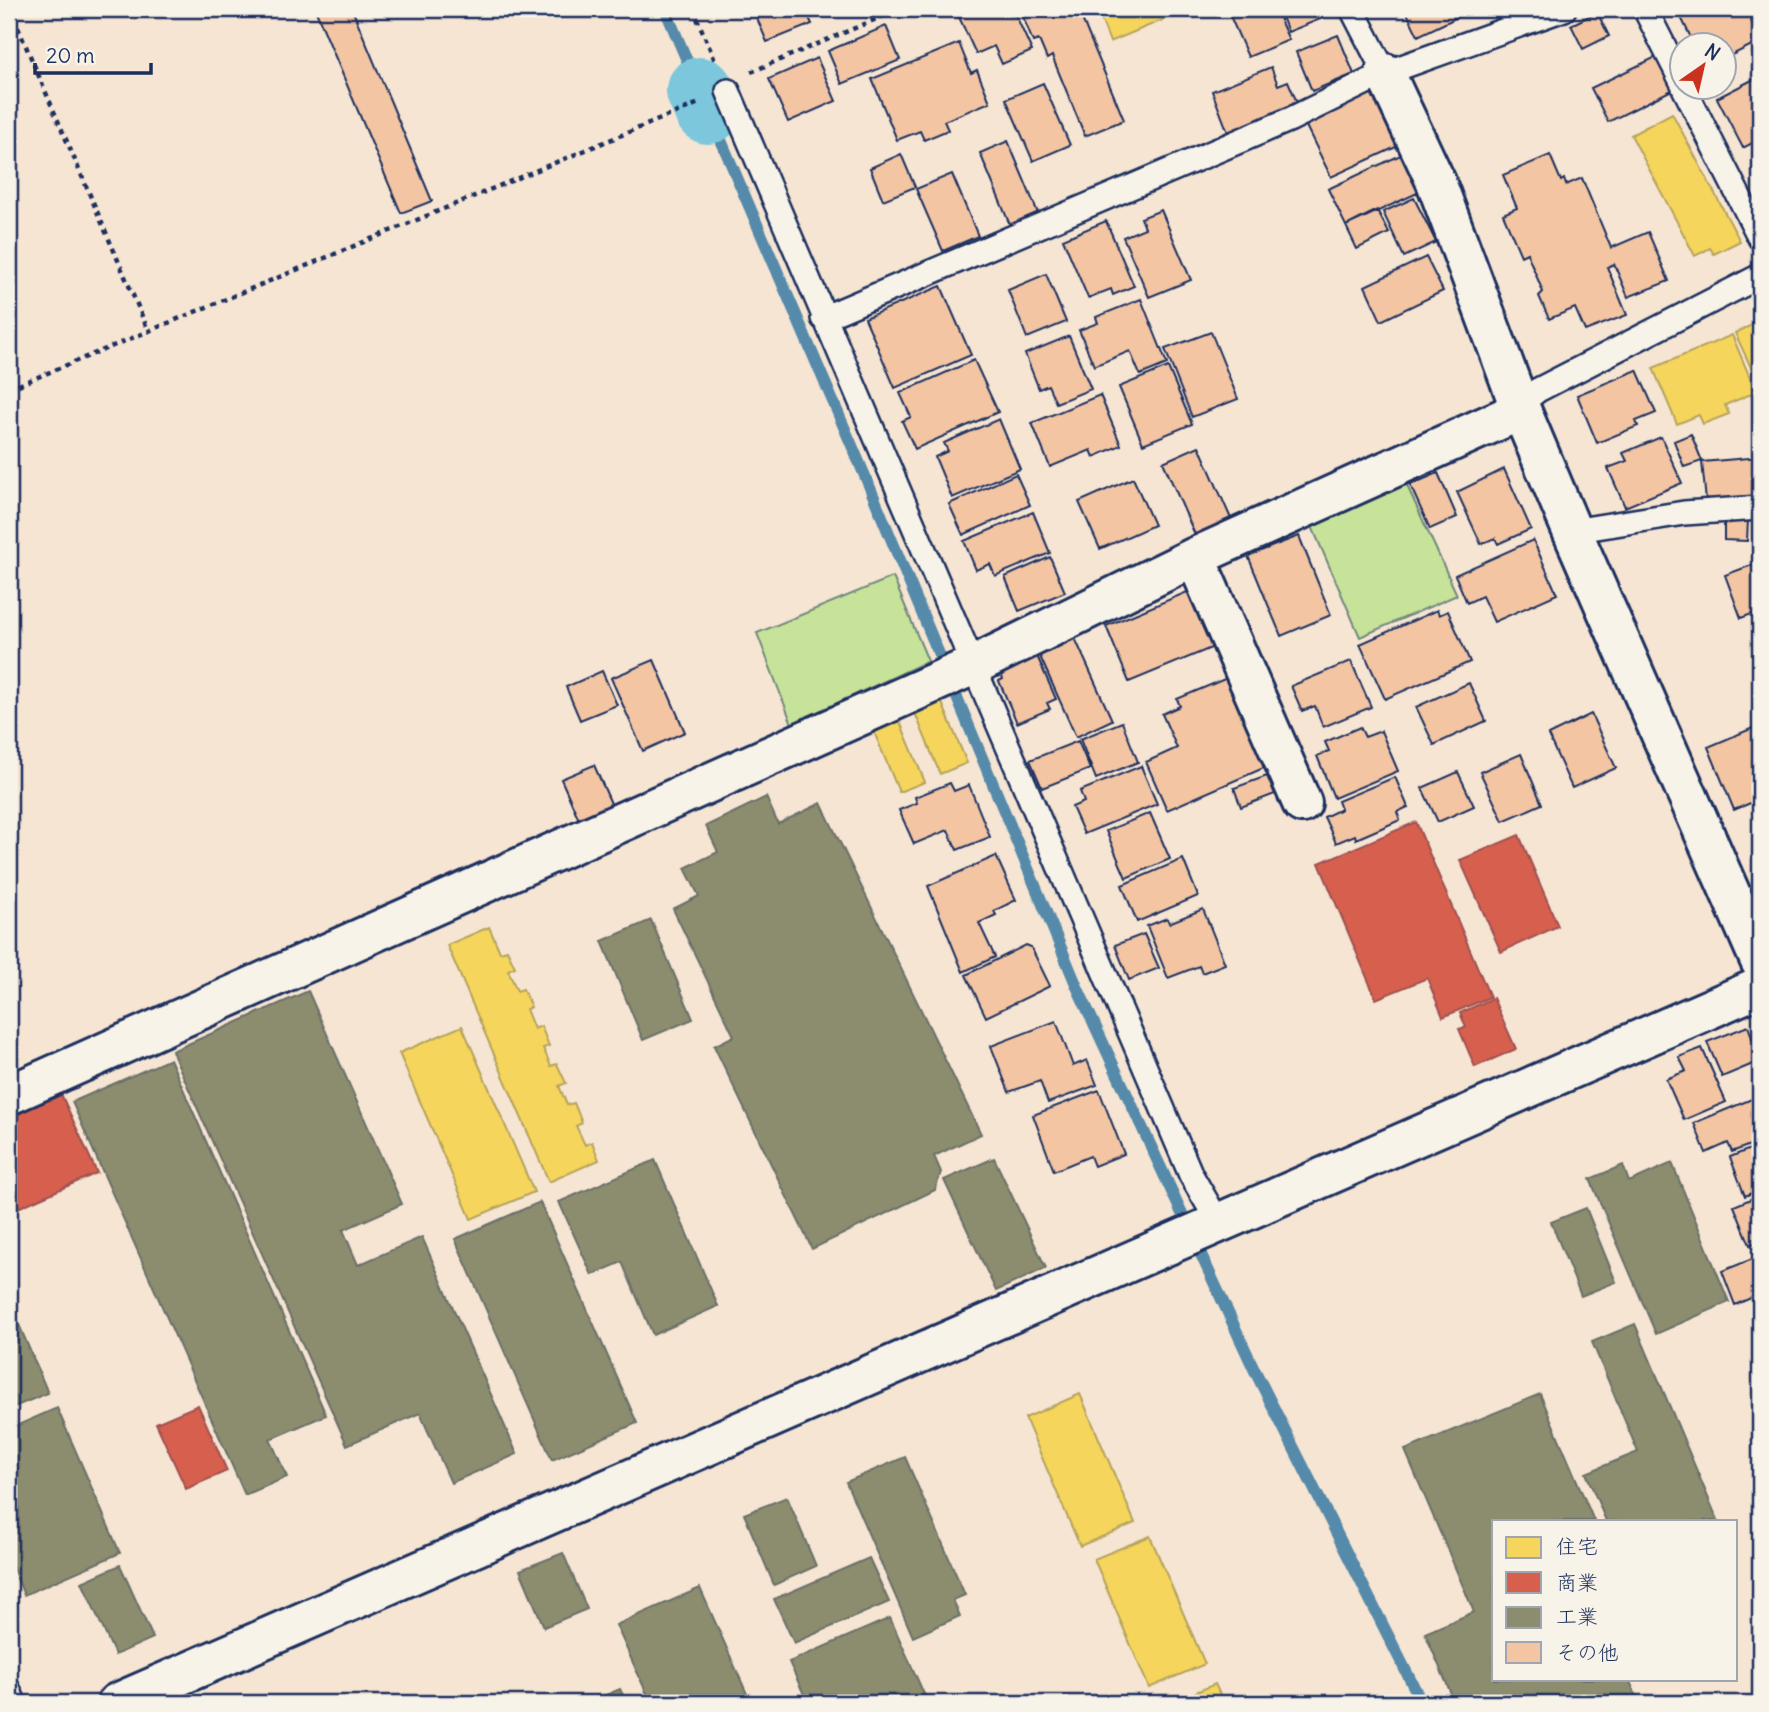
<svg xmlns="http://www.w3.org/2000/svg" width="1769" height="1712" font-family="Delius,'Klee One',sans-serif">
  <style>
    .green { fill: #c7e299; stroke: #71887c; stroke-width: 2 }
    .homes { fill: #f6d55c; stroke: #b4a35d; stroke-width: 2 }
    .shops { fill: #d6604d; stroke: #9e5152; stroke-width: 2 }
    .industry { fill: #8c8c6e; stroke: #6a7069; stroke-width: 2 }
    .lines { fill: none; stroke-linecap: round; stroke-linejoin: round }
    .stream { stroke: #558aaa; stroke-width: 12 }
    .river { stroke: #7cc7dc; stroke-width: 68 }
    .building { fill: #f3c5a3; stroke: #1b2f5e; stroke-width: 2 }
    .lane-casing { stroke: #1b2f5e; stroke-width: 28 }
    .street-casing { stroke: #1b2f5e; stroke-width: 44 }
    .path { stroke: #1b2f5e; stroke-width: 4.5; stroke-dasharray: 5 5; stroke-linecap: butt }
    .lane { stroke: #f7f3e8; stroke-width: 23 }
    .street { stroke: #f7f3e8; stroke-width: 38 }
  </style>
  <rect width="100%" height="100%" fill="#f6e5d3"/>
  <filter id="ink" filterUnits="userSpaceOnUse"><feTurbulence type="fractalNoise" baseFrequency=".0143" numOctaves="2"/><feDisplacementMap in="SourceGraphic" scale="14" xChannelSelector="R" yChannelSelector="G"/><feConvolveMatrix kernelMatrix="1 2 1 2 8 2 1 2 1" color-interpolation-filters="sRGB"/></filter>
  <g filter="url(#ink)">
    <!-- green -->
    <path class="green" d="M 1404,479 L 1457,595 L 1360,637 L 1310,522 Z
      M 893,577 L 928,661 L 792,724 L 757,633 Z"/>
    <!-- homes -->
    <path class="homes" d="M 1097,9 L 1174,9 L 1177,14 L 1110,42 Z
      M 1672,113 L 1740,241 L 1714,254 L 1710,248 L 1695,256 L 1631,135 Z
      M 1760,321 L 1760,387 L 1735,333 Z
      M 1732,335 L 1756,392 L 1725,405 L 1729,414 L 1703,424 L 1699,415 L 1677,424 L 1653,368 Z
      M 940,698 L 967,763 L 940,774 L 913,708 Z
      M 898,717 L 925,782 L 899,792 L 872,727 Z
      M 489,927 L 500,952 L 507,950 L 515,967 L 508,970 L 517,991 L 523,989 L 531,1007 L 526,1009 L 534,1029 L 541,1026 L 549,1046 L 543,1048 L 551,1066 L 557,1064 L 566,1083 L 559,1086 L 567,1105 L 574,1103 L 582,1123 L 576,1126 L 585,1145 L 592,1142 L 599,1160 L 549,1182 L 447,945 Z
      M 462,1026 L 534,1192 L 471,1219 L 399,1053 Z
      M 1080,1394 L 1135,1523 L 1080,1546 L 1025,1418 Z
      M 1150,1536 L 1205,1664 L 1149,1688 L 1094,1559 Z
      M 1215,1684 L 1224,1703 L 1170,1703 Z"/>
    <!-- shops -->
    <path class="shops" d="M 1416,822 L 1490,997 L 1443,1017 L 1427,978 L 1376,999 L 1319,863 Z
      M 1519,835 L 1558,926 L 1501,952 L 1460,860 Z
      M 1493,998 L 1516,1049 L 1475,1067 L 1459,1029 L 1466,1027 L 1460,1013 Z
      M 61,1094 L 97,1173 L 9,1212 L 9,1117 Z
      M 198,1405 L 227,1471 L 186,1489 L 156,1423 Z"/>
    <!-- industry -->
    <path class="industry" d="M 766,797 L 778,824 L 821,803 L 981,1134 L 934,1156 L 941,1172 L 935,1190 L 812,1249 L 714,1046 L 734,1036 L 673,909 L 699,896 L 685,868 L 718,852 L 706,826 Z
      M 651,920 L 693,1019 L 643,1040 L 602,941 Z
      M 308,991 L 402,1204 L 343,1230 L 358,1265 L 422,1237 L 517,1454 L 451,1483 L 420,1413 L 347,1445 L 172,1051 Z
      M 170,1059 L 326,1415 L 270,1439 L 287,1477 L 245,1495 L 72,1102 Z
      M 994,1158 L 1046,1268 L 996,1291 L 944,1180 Z
      M 655,1160 L 718,1306 L 653,1335 L 622,1262 L 592,1275 L 559,1202 Z
      M 1672,1163 L 1729,1302 L 1656,1334 L 1590,1179 L 1623,1165 L 1629,1182 Z
      M 540,1202 L 637,1423 L 552,1460 L 455,1239 Z
      M 1586,1208 L 1616,1282 L 1581,1296 L 1551,1222 Z
      M 9,1301 L 48,1393 L 9,1409 Z
      M 1635,1324 L 1718,1521 L 1606,1521 L 1586,1473 L 1638,1452 L 1592,1342 Z
      M 1540,1394 L 1594,1521 L 1494,1521 L 1494,1679 L 1629,1679 L 1639,1703 L 1455,1703 L 1425,1633 L 1474,1612 L 1405,1450 Z
      M 57,1408 L 120,1553 L 24,1595 L 9,1559 L 9,1429 Z
      M 905,1457 L 965,1595 L 953,1600 L 960,1616 L 913,1637 L 846,1482 Z
      M 787,1497 L 816,1566 L 774,1585 L 744,1514 Z
      M 563,1553 L 587,1609 L 544,1627 L 520,1570 Z
      M 869,1558 L 889,1602 L 794,1643 L 774,1599 Z
      M 120,1565 L 153,1638 L 115,1655 L 82,1582 Z
      M 700,1588 L 751,1703 L 651,1703 L 616,1625 Z
      M 890,1618 L 928,1703 L 808,1703 L 789,1662 Z
      M 620,1689 L 627,1703 L 587,1703 Z"/>
    <g class="lines">
      <!-- stream -->
      <path class="stream" d="M 665,9 L 700,91
        M 708,110 L 868,483 L 1078,989 L 1255,1371 L 1422,1703"/>
      <!-- river -->
      <path class="river" d="M 700,91 L 708,110"/>
    </g>
    <!-- building -->
    <path class="building" d="M 315,9 L 352,9 L 432,201 L 401,213 Z
      M 753,9 L 805,9 L 812,24 L 767,42 Z
      M 966,9 L 1013,9 L 1032,51 L 1002,64 L 994,46 L 976,54 L 959,17 L 968,13 Z
      M 1020,9 L 1078,9 L 1124,120 L 1085,136 L 1052,56 L 1047,59 L 1039,40 L 1033,42 Z
      M 1227,9 L 1275,9 L 1289,40 L 1248,57 Z
      M 1279,9 L 1330,9 L 1331,10 L 1321,14 L 1323,18 L 1288,32 Z
      M 1405,9 L 1466,9 L 1468,12 L 1418,36 Z
      M 1677,9 L 1746,9 L 1760,41 L 1724,59 L 1724,46 L 1695,46 Z
      M 1597,12 L 1609,36 L 1583,49 L 1571,25 Z
      M 886,26 L 900,60 L 842,84 L 828,51 Z
      M 1338,35 L 1354,74 L 1312,91 L 1296,52 Z
      M 959,43 L 971,73 L 977,70 L 990,102 L 944,121 L 948,130 L 924,140 L 920,131 L 897,140 L 872,79 Z
      M 1658,56 L 1674,89 L 1608,122 L 1591,88 Z
      M 817,58 L 836,101 L 788,122 L 769,79 Z
      M 1271,67 L 1278,85 L 1288,81 L 1299,107 L 1229,135 L 1212,91 Z
      M 1760,76 L 1760,149 L 1756,141 L 1743,148 L 1717,98 Z
      M 1043,83 L 1070,145 L 1033,161 L 1006,99 Z
      M 1381,87 L 1407,142 L 1331,177 L 1305,124 Z
      M 1008,141 L 1040,218 L 1012,230 L 980,153 Z
      M 1409,151 L 1426,189 L 1346,226 L 1328,189 Z
      M 901,154 L 915,187 L 883,200 L 870,168 Z
      M 1550,155 L 1561,181 L 1564,179 L 1566,185 L 1582,178 L 1611,248 L 1648,232 L 1669,281 L 1628,297 L 1614,264 L 1607,267 L 1627,315 L 1585,331 L 1575,308 L 1549,319 L 1539,296 L 1543,292 L 1527,253 L 1521,256 L 1503,214 L 1517,208 L 1503,175 Z
      M 952,174 L 978,236 L 943,251 L 916,189 Z
      M 1414,198 L 1436,242 L 1404,257 L 1383,212 Z
      M 1161,210 L 1191,280 L 1149,297 L 1123,237 L 1145,228 L 1141,218 Z
      M 1377,210 L 1389,233 L 1357,249 L 1346,226 Z
      M 1106,221 L 1134,286 L 1113,295 L 1111,289 L 1088,298 L 1063,239 Z
      M 1426,257 L 1443,291 L 1381,321 L 1365,286 Z
      M 1046,274 L 1066,322 L 1027,338 L 1008,290 Z
      M 941,286 L 971,355 L 895,388 L 865,318 Z
      M 1141,299 L 1167,364 L 1140,375 L 1130,351 L 1094,366 L 1079,330 L 1098,323 L 1096,317 Z
      M 1211,332 L 1238,399 L 1192,417 L 1165,349 Z
      M 1069,336 L 1091,389 L 1056,403 L 1048,385 L 1039,389 L 1025,354 Z
      M 974,360 L 998,412 L 915,449 L 902,421 L 911,417 L 900,393 Z
      M 1168,367 L 1192,424 L 1143,444 L 1119,387 Z
      M 1637,370 L 1656,413 L 1636,421 L 1638,426 L 1597,443 L 1577,395 Z
      M 1100,395 L 1121,445 L 1094,457 L 1091,450 L 1050,467 L 1032,423 Z
      M 999,419 L 1020,469 L 952,498 L 935,457 L 948,451 L 944,443 Z
      M 1691,434 L 1702,461 L 1684,467 L 1674,441 Z
      M 1661,437 L 1682,483 L 1625,507 L 1608,468 L 1627,461 L 1623,453 Z
      M 1199,446 L 1232,521 L 1196,537 L 1163,462 Z
      M 1760,457 L 1760,497 L 1706,501 L 1702,462 Z
      M 1504,469 L 1531,529 L 1498,544 L 1495,538 L 1481,544 L 1457,492 Z
      M 1438,473 L 1457,517 L 1430,529 L 1410,485 Z
      M 1016,474 L 1030,505 L 963,535 L 949,504 Z
      M 1133,478 L 1154,525 L 1100,549 L 1079,502 Z
      M 1033,512 L 1050,553 L 995,576 L 990,564 L 976,570 L 964,541 Z
      M 1724,518 L 1748,519 L 1747,541 L 1724,540 Z
      M 1299,536 L 1331,615 L 1281,636 L 1248,556 Z
      M 1533,540 L 1557,594 L 1494,622 L 1482,596 L 1467,603 L 1455,575 Z
      M 1050,557 L 1065,592 L 1019,611 L 1005,577 Z
      M 1760,562 L 1760,611 L 1741,618 L 1725,575 Z
      M 1192,590 L 1216,646 L 1129,682 L 1106,626 Z
      M 1437,610 L 1439,615 L 1448,611 L 1470,662 L 1385,699 L 1360,644 Z
      M 1074,636 L 1112,720 L 1076,737 L 1038,652 Z
      M 1037,656 L 1056,699 L 1047,703 L 1050,709 L 1017,723 L 999,681 L 1003,679 L 1000,671 Z
      M 654,660 L 685,732 L 643,751 L 611,678 Z
      M 1351,661 L 1371,707 L 1323,727 L 1315,706 L 1302,711 L 1291,686 Z
      M 602,671 L 617,705 L 580,720 L 566,687 Z
      M 1227,678 L 1266,767 L 1167,810 L 1146,762 L 1177,748 L 1162,714 L 1180,706 L 1177,699 Z
      M 1469,683 L 1486,721 L 1434,745 L 1416,707 Z
      M 1591,714 L 1616,768 L 1572,788 L 1548,735 Z
      M 1122,722 L 1138,762 L 1096,779 L 1080,739 Z
      M 1760,725 L 1760,799 L 1734,810 L 1708,747 Z
      M 1360,727 L 1365,737 L 1381,731 L 1398,771 L 1334,798 L 1317,756 L 1329,751 L 1325,742 Z
      M 1078,741 L 1090,769 L 1042,788 L 1030,760 Z
      M 1521,754 L 1542,804 L 1503,821 L 1480,772 Z
      M 594,765 L 613,808 L 580,822 L 561,779 Z
      M 1141,766 L 1157,804 L 1084,834 L 1072,807 L 1084,802 L 1080,791 Z
      M 1458,772 L 1474,806 L 1438,822 L 1422,788 Z
      M 1267,776 L 1275,794 L 1241,807 L 1234,788 Z
      M 1395,777 L 1408,807 L 1397,812 L 1400,820 L 1356,839 L 1355,835 L 1336,843 L 1324,817 L 1341,809 L 1338,801 Z
      M 950,783 L 954,791 L 969,785 L 990,837 L 957,850 L 948,830 L 914,844 L 899,810 L 917,803 L 915,797 Z
      M 1150,813 L 1170,859 L 1126,878 L 1106,831 Z
      M 996,856 L 1016,900 L 994,911 L 996,915 L 979,923 L 995,957 L 963,972 L 928,886 Z
      M 1183,859 L 1198,896 L 1137,922 L 1122,885 Z
      M 1203,909 L 1225,964 L 1202,973 L 1199,966 L 1168,978 L 1147,926 L 1167,918 L 1169,923 Z
      M 1144,934 L 1159,968 L 1129,980 L 1115,945 Z
      M 1026,945 L 1031,947 L 1050,986 L 986,1017 L 966,975 Z
      M 1056,1021 L 1073,1066 L 1087,1060 L 1097,1085 L 1048,1103 L 1040,1081 L 1009,1092 L 991,1046 Z
      M 1748,1026 L 1753,1040 L 1759,1038 L 1760,1041 L 1760,1061 L 1722,1077 L 1707,1042 Z
      M 1702,1048 L 1726,1102 L 1684,1120 L 1666,1079 L 1686,1071 L 1679,1057 Z
      M 1099,1090 L 1124,1154 L 1094,1166 L 1090,1156 L 1054,1171 L 1033,1115 Z
      M 1759,1096 L 1760,1141 L 1732,1152 L 1728,1143 L 1706,1153 L 1694,1123 Z
      M 1760,1145 L 1760,1190 L 1745,1196 L 1730,1157 Z
      M 1760,1195 L 1760,1241 L 1750,1245 L 1734,1206 Z
      M 1760,1256 L 1760,1294 L 1735,1305 L 1722,1271 Z"/>
    <g class="lines">
      <!-- lane casing -->
      <g class="lane-casing">
        <path id="lane" d="M 1352,9 L 1385,73
          M 1645,9 L 1682,82
          M 1684,88 L 1760,238
          M 728,91 L 1191,1175 L 1220,1225
          M 823,318 L 1291,119 L 1385,73 L 1564,9
          M 1519,405 L 1538,390 L 1760,276
          M 1572,531 L 1684,513 L 1760,508
          M 9,1691 L 14,1703"/>
      </g>
      <!-- street casing -->
      <g class="street-casing">
        <path id="street" d="M 1385,73 L 1436,182 L 1519,405 L 1572,531 L 1760,961
          M 1195,557 L 1302,803
          M 9,1095 L 974,665 L 1195,557 L 1506,417 L 1519,405
          M 117,1703 L 1760,987"/>
      </g>
      <!-- path -->
      <path class="path" d="M 10,9 L 148,330
        M 693,9 L 716,63
        M 751,72 L 900,9
        M 9,389 L 699,103"/>
      <!-- lane -->
      <use href="#lane" class="lane"/>
      <!-- street -->
      <use href="#street" class="street"/>
    </g>
  </g>
  <!-- margin -->
  <rect width="1769" height="1712" fill="none" stroke="#f7f3e8" stroke-width="35"/>
  <rect x="18" y="18" width="1734" height="1677" fill="none" stroke="#1b2f5e" stroke-width="2.5" filter="url(#ink)"/>
  <!-- legend -->
  <rect x="1492" y="1520" width="245" height="161" fill="#f7f3e8" stroke="#9fa5b1" stroke-width="2"/>
  <rect x="1506" y="1537" width="35" height="21" fill="#f6d55c" stroke="#9fa5b1" stroke-width="2"/>
  <text x="1556" y="1554" font-size="21" fill="#1b2f5e">住宅</text>
  <rect x="1506" y="1572" width="35" height="21" fill="#d6604d" stroke="#9fa5b1" stroke-width="2"/>
  <text x="1556" y="1590" font-size="21" fill="#1b2f5e">商業</text>
  <rect x="1506" y="1607" width="35" height="21" fill="#8c8c6e" stroke="#9fa5b1" stroke-width="2"/>
  <text x="1556" y="1624" font-size="21" fill="#1b2f5e">工業</text>
  <rect x="1506" y="1642" width="35" height="21" fill="#f3c5a3" stroke="#9fa5b1" stroke-width="2"/>
  <text x="1556" y="1660" font-size="21" fill="#1b2f5e">その他</text>
  <!-- north arrow -->
  <g transform="translate(1703 66) rotate(34)"><circle r="33" fill="#f7f3e8" stroke="#9fa5b1" stroke-width="2"/>
  <path d="M0-5L12 26L0 18L-12 26Z" fill="#c8321e"/>
  <text y="-10" font-size="19" font-weight="bold" text-anchor="middle" fill="#1b2f5e">N</text>
  </g>
  <!-- scale -->
  <path d="M35 63v10h116v-10" fill="none" stroke="#1b2f5e" stroke-width="3.5"/>
  <text x="46" y="63" font-size="21" fill="#1b2f5e" stroke="#f7f3e8" stroke-width="5" paint-order="stroke">20 m</text>
</svg>
